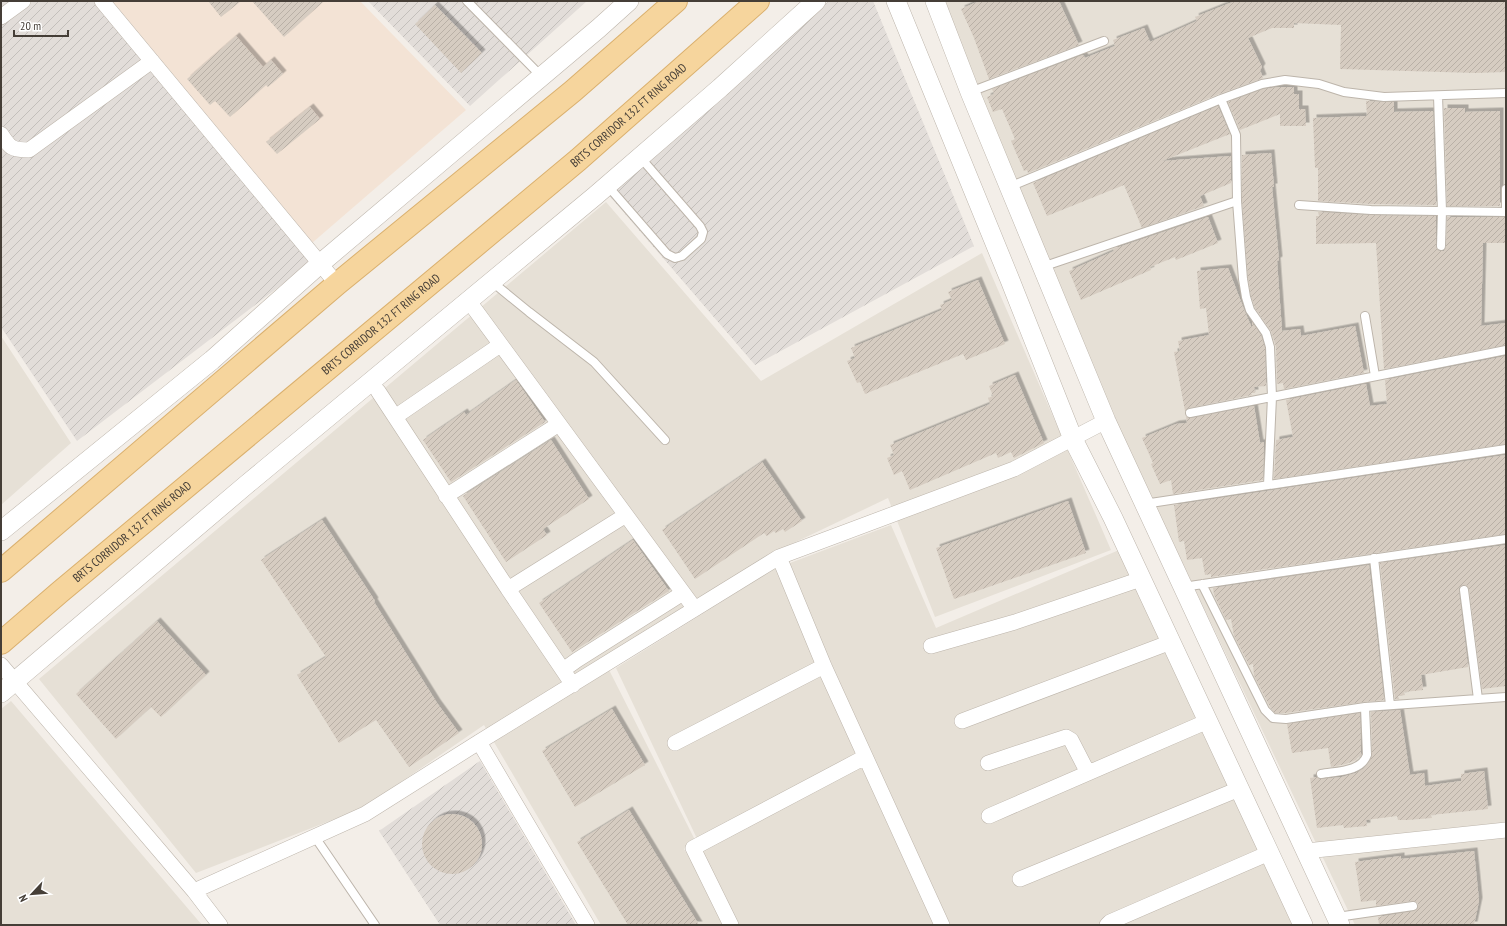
<svg xmlns="http://www.w3.org/2000/svg" width="1507" height="926" font-family="'PT Sans Narrow',sans-serif">
  <style>
    .residential { fill: #e6e0d6 }
    .commercial { fill: #f3e3d5 }
    .industrial { fill: url(#industrial-furrows) }
    .building { fill: url(#building-hatch); filter: url(#shadow) }
    .lines { fill: none; stroke-linecap: round; stroke-linejoin: round }
    .service-casing { stroke: #bdb5ab; stroke-width: 10 }
    .minor-casing { stroke: #bdb5ab; stroke-width: 16 }
    .tertiary-casing { stroke: #bdb5ab; stroke-width: 20 }
    .primary-casing { stroke: #dab06e; stroke-width: 24 }
    .service { stroke: #fff; stroke-width: 8 }
    .minor { stroke: #fff; stroke-width: 15 }
    .tertiary { stroke: #fff; stroke-width: 19 }
    .primary { stroke: #f6d59d; stroke-width: 22 }
    .labels { text-anchor: middle; stroke-width: 4; stroke-linejoin: round; paint-order: stroke }
    .street-label { font-size: 12px; fill: #453e37; stroke: #fff }
  </style>
  <defs>
    <pattern id="industrial-furrows" width="10" height="10" patternUnits="userSpaceOnUse"><rect width="10" height="10" fill="#e2ddd9"/><path d="M-1 1l2-2M0 10L10 0M9 11l2-2" fill="none" stroke="#c3bfbb"/></pattern>
    <pattern id="building-hatch" width="6" height="6" patternUnits="userSpaceOnUse"><rect width="6" height="6" fill="#d6ccc1"/><path d="M-1 1l2-2M0 6l6-6M5 7l2-2" fill="none" stroke="#b9b0a6"/></pattern>
    <filter id="shadow"><feDropShadow dx="3.5" dy="-3.5" stdDeviation="0" flood-color="#0004"/></filter>
  </defs>
  <rect width="100%" height="100%" fill="#f3eee8"/>
  <!-- residential -->
  <path class="residential" d="M 942,1 L 1506,1 L 1506,925 L 1355,925 L 1112,415 Z
    M 606,202 L 761,381 L 982,253 L 1111,550 L 935,617 L 888,498 L 777,551 L 603,658 L 695,840 L 684,849 L 721,909 L 729,925 L 601,925 L 484,725 L 363,808 L 196,873 L 39,679 Z
    M 1,336 L 71,443 L 1,505 Z
    M 891,525 L 936,628 L 1119,550 L 1297,925 L 738,925 L 616,668 L 774,569 Z
    M 11,701 L 202,925 L 1,925 L 1,709 Z"/>
  <!-- commercial -->
  <path class="commercial" d="M 112,1 L 360,1 L 466,110 L 312,243 Z"/>
  <!-- industrial -->
  <path class="industrial" d="M 1,1 L 95,1 L 310,263 L 77,441 L 1,327 Z
    M 368,1 L 587,1 L 470,106 Z
    M 829,1 L 873,1 L 974,246 L 755,365 L 608,194 Z
    M 480,761 L 576,925 L 440,925 L 379,831 Z"/>
  <!-- building -->
  <path class="building" d="M 208,1 L 241,1 L 221,17 Z
    M 252,1 L 324,1 L 284,37 Z
    M 979,1 L 1059,1 L 1079,45 L 989,79 L 974,38 L 961,9 Z
    M 1235,1 L 1506,1 L 1506,72 L 1475,73 L 1340,69 L 1341,25 L 1294,23 L 1294,28 L 1272,28 L 1248,38 L 1262,67 L 1260,70 L 1263,78 L 1219,94 L 1028,173 L 1027,170 L 1024,171 L 1011,141 L 1015,139 L 1002,109 L 993,112 L 987,97 L 994,94 L 992,89 L 1083,55 L 1085,58 L 1115,46 L 1113,40 L 1144,28 L 1150,42 L 1197,21 L 1195,17 Z
    M 435,5 L 482,53 L 461,73 L 415,24 Z
    M 236,36 L 263,67 L 271,60 L 283,74 L 268,87 L 266,85 L 230,117 L 215,101 L 210,105 L 187,79 Z
    M 1280,87 L 1294,87 L 1294,94 L 1299,94 L 1299,109 L 1305,109 L 1306,126 L 1280,126 L 1280,114 L 1240,130 L 1228,102 L 1263,89 Z
    M 1366,101 L 1394,102 L 1394,112 L 1433,111 L 1436,205 L 1371,204 L 1318,201 L 1318,168 L 1315,168 L 1313,118 L 1367,116 Z
    M 1218,106 L 1230,134 L 1162,161 L 1231,156 L 1231,183 L 1200,196 L 1204,206 L 1142,228 L 1124,185 L 1047,216 L 1033,183 Z
    M 310,107 L 320,119 L 277,154 L 266,142 Z
    M 1444,108 L 1465,108 L 1465,112 L 1500,111 L 1500,206 L 1447,206 Z
    M 1271,153 L 1274,187 L 1272,187 L 1279,260 L 1277,261 L 1282,331 L 1300,329 L 1301,336 L 1355,326 L 1364,373 L 1284,389 L 1283,383 L 1277,384 L 1276,347 L 1271,331 L 1255,308 L 1251,296 L 1248,278 L 1242,201 L 1242,155 Z
    M 1318,212 L 1371,215 L 1436,216 L 1436,246 L 1438,250 L 1440,251 L 1444,251 L 1446,247 L 1447,217 L 1506,217 L 1506,243 L 1483,243 L 1481,326 L 1506,323 L 1506,345 L 1384,369 L 1376,243 L 1316,244 L 1316,216 L 1319,216 Z
    M 1208,217 L 1218,243 L 1176,260 L 1175,257 L 1150,267 L 1151,270 L 1081,300 L 1069,271 L 1114,251 L 1113,249 Z
    M 1228,268 L 1245,312 L 1252,328 L 1252,322 L 1261,335 L 1265,348 L 1266,386 L 1254,387 L 1255,393 L 1251,393 L 1252,395 L 1189,408 L 1185,411 L 1174,352 L 1180,351 L 1178,341 L 1209,335 L 1206,308 L 1200,309 L 1197,271 Z
    M 978,280 L 1005,344 L 966,360 L 963,354 L 865,394 L 860,382 L 857,383 L 847,361 L 855,358 L 851,348 L 942,310 L 940,305 L 952,300 L 948,292 Z
    M 1506,356 L 1506,444 L 1274,479 L 1276,440 L 1293,437 L 1286,400 L 1366,384 L 1370,406 L 1387,404 L 1385,380 Z
    M 1015,375 L 1044,443 L 1014,458 L 1011,452 L 998,458 L 996,453 L 910,490 L 902,471 L 894,475 L 887,458 L 894,455 L 890,445 L 990,404 L 988,398 L 993,396 L 989,386 Z
    M 516,380 L 545,422 L 451,482 L 423,440 L 464,412 L 466,415 Z
    M 1254,406 L 1260,443 L 1264,442 L 1263,480 L 1173,494 L 1171,480 L 1160,484 L 1151,464 L 1153,463 L 1142,438 L 1176,424 L 1187,423 L 1186,417 L 1191,418 Z
    M 551,440 L 589,499 L 543,529 L 547,535 L 506,562 L 463,496 Z
    M 1506,455 L 1506,534 L 1211,577 L 1211,574 L 1205,575 L 1202,558 L 1187,560 L 1184,541 L 1179,542 L 1174,505 Z
    M 762,462 L 802,521 L 785,532 L 783,529 L 776,533 L 774,531 L 767,536 L 764,533 L 695,579 L 662,530 Z
    M 1068,501 L 1086,553 L 954,599 L 936,548 Z
    M 322,520 L 375,601 L 374,602 L 437,703 L 459,733 L 409,767 L 376,720 L 339,743 L 297,675 L 326,657 L 261,560 Z
    M 633,540 L 669,591 L 572,652 L 539,603 Z
    M 1506,545 L 1506,686 L 1482,689 L 1469,589 L 1466,585 L 1463,585 L 1459,588 L 1459,591 L 1468,667 L 1421,675 L 1423,690 L 1404,692 L 1405,695 L 1398,696 L 1399,699 L 1395,699 L 1380,563 Z
    M 1369,565 L 1384,700 L 1364,702 L 1286,713 L 1275,713 L 1270,707 L 1254,676 L 1253,664 L 1249,665 L 1234,636 L 1231,619 L 1226,620 L 1214,595 L 1213,588 Z
    M 157,621 L 206,675 L 161,717 L 151,707 L 116,739 L 76,694 Z
    M 612,709 L 645,765 L 575,807 L 542,751 Z
    M 1400,710 L 1410,775 L 1424,773 L 1425,786 L 1461,781 L 1461,774 L 1484,771 L 1488,809 L 1431,815 L 1432,818 L 1408,820 L 1398,820 L 1397,816 L 1366,820 L 1367,826 L 1344,828 L 1343,825 L 1317,828 L 1310,778 L 1317,777 L 1322,779 L 1342,777 L 1356,773 L 1363,769 L 1369,763 L 1372,755 L 1371,712 Z
    M 1360,713 L 1361,754 L 1356,760 L 1346,764 L 1331,767 L 1328,748 L 1292,753 L 1287,724 Z
    M 629,810 L 699,925 L 628,925 L 577,842 Z
    M422 844a30 30 0 1 1 60 0a30 30 0 1 1-60 0Z
    M 1474,851 L 1479,901 L 1474,925 L 1379,925 L 1378,917 L 1414,911 L 1418,908 L 1418,903 L 1412,901 L 1376,906 L 1376,900 L 1361,902 L 1355,862 L 1401,856 L 1401,859 Z"/>
  <g class="lines">
    <!-- service casing -->
    <g class="service-casing">
      <path id="service" d="M 467,1 L 542,77
        M 970,92 L 1104,41
        M 1438,96 L 1442,211 L 1441,246
        M 607,185 L 667,254 L 675,258 L 682,256 L 701,239 L 703,232 L 700,226 L 640,157
        M 1009,187 L 1221,99 L 1262,84 L 1285,80 L 1319,84 L 1344,92 L 1384,97 L 1506,93
        M 1299,205 L 1371,210 L 1506,212
        M 1506,212 L 1506,189
        M 1042,267 L 1237,201
        M 491,281 L 529,312 L 594,362 L 665,440
        M 1365,316 L 1375,376
        M 1190,413 L 1272,397 L 1270,347 L 1266,333 L 1250,310 L 1246,297 L 1243,279 L 1237,201 L 1236,135 L 1221,99
        M 1268,485 L 1272,397 L 1506,350
        M 1144,504 L 1506,449
        M 1374,558 L 1390,705
        M 1202,584 L 1265,710 L 1273,718 L 1286,719 L 1365,707 L 1506,697
        M 1183,587 L 1506,539
        M 1464,590 L 1478,699
        M 1321,774 C 1337,771 1361,772 1367,755 L 1365,707
        M 315,837 L 375,925
        M 1337,917 L 1413,906"/>
    </g>
    <!-- minor casing -->
    <g class="minor-casing">
      <path id="minor" d="M 102,1 L 337,284
        M 1,17 L 23,1
        M 1,134 C 10,148 12,150 29,150 L 152,61
        M 468,300 L 695,609
        M 378,391 L 508,589
        M 395,417 L 500,345
        M 446,496 L 559,424
        M 779,557 L 1014,469 L 1106,421
        M 931,646 L 1015,622 L 1141,579
        M 1,665 L 194,891 L 365,814 L 479,742 L 779,557 L 824,666 L 942,925
        M 563,670 L 577,660 L 683,593
        M 573,685 L 508,589 L 626,515
        M 962,721 L 1171,642
        M 479,742 L 587,925
        M 675,743 L 824,666
        M 988,763 L 1066,737 L 1071,740 L 1088,773
        M 989,816 L 1208,721
        M 1306,851 L 1506,830
        M 1020,879 L 1239,789
        M 194,891 L 220,925
        M 731,925 L 693,848 L 865,757
        M 1107,925 L 1110,922 L 1269,853"/>
    </g>
    <!-- tertiary casing -->
    <g class="tertiary-casing">
      <path id="tertiary" d="M 896,1 L 1010,280 L 1073,439 L 1113,518 L 1303,925
        M 935,1 L 970,92 L 1106,421 L 1340,925
        M 1,531 L 212,360 L 321,263 L 599,28 L 629,1
        M 1,693 L 246,485 L 595,196 L 720,88 L 816,1"/>
    </g>
    <!-- primary casing -->
    <g class="primary-casing">
      <g id="primary">
        <path d="M 1,571 L 337,284 L 573,91 L 676,1"/>
        <path id="s1" d="M 1,643 L 60,592 L 578,160 L 758,1"/>
      </g>
    </g>
    <!-- service -->
    <use href="#service" class="service"/>
    <!-- minor -->
    <use href="#minor" class="minor"/>
    <!-- tertiary -->
    <use href="#tertiary" class="tertiary"/>
    <!-- primary -->
    <use href="#primary" class="primary"/>
  </g>
  <g class="labels">
    <!-- street labels -->
    <g class="street-label">
      <text dy="4" stroke="none"><textPath href="#s1" startOffset="820">BRTS CORRIDOR 132 FT RING ROAD</textPath></text>
      <text dy="4" stroke="none"><textPath href="#s1" startOffset="496">BRTS CORRIDOR 132 FT RING ROAD</textPath></text>
      <text dy="4" stroke="none"><textPath href="#s1" startOffset="172">BRTS CORRIDOR 132 FT RING ROAD</textPath></text>
    </g>
  </g>
  <!-- border -->
  <rect width="1507" height="926" fill="none" stroke="#453e37" stroke-width="4"/>
  <!-- north arrow -->
  <g transform="translate(32 894) rotate(244)" stroke="#ffffff" stroke-width="3" paint-order="stroke">
  <path d="M0-3L7 15L0 10L-7 15Z" fill="#453e37"/>
  <text y="-6" font-size="11" font-weight="bold" text-anchor="middle" fill="#453e37">N</text>
  </g>
  <!-- scale -->
  <path d="M14 30v6h54v-6" fill="none" stroke="#453e37" stroke-width="2"/>
  <text x="20" y="30" font-size="12" fill="#453e37" stroke="#ffffff" stroke-width="3" paint-order="stroke">20 m</text>
</svg>
